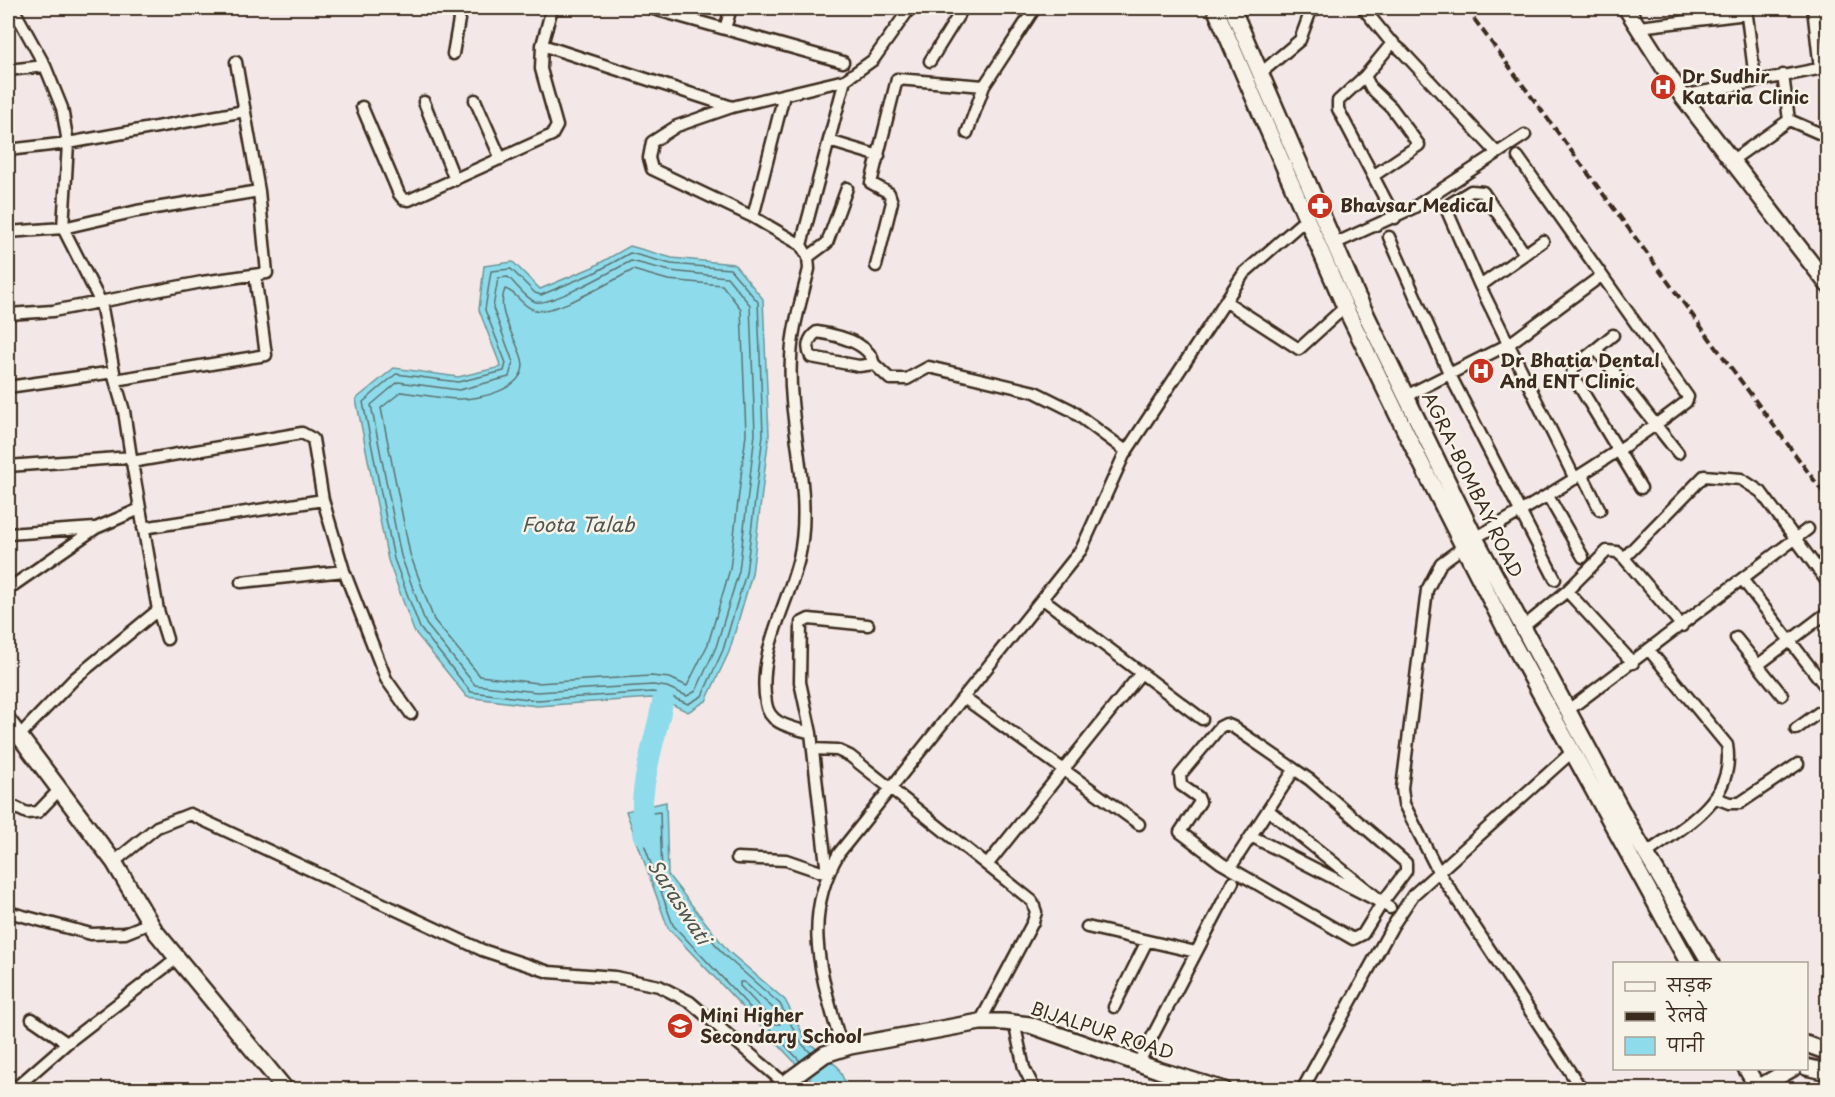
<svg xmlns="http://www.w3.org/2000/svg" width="1835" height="1097" font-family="'Playpen Sans','Playpen Sans Deva',sans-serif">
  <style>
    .water { fill: #8edceb; stroke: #6d9599; stroke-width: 1.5 }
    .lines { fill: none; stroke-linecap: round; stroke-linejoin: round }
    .shore { stroke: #5c7170; stroke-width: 1.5 }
    .river { stroke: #8edceb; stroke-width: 21 }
    .street-casing { stroke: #3b2a1e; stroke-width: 15 }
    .secondary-casing { stroke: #3b2a1e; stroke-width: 20 }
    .street { stroke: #f7f3e8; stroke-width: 10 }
    .secondary { stroke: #f7f3e8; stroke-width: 15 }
    .rail { stroke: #3b2a1e; stroke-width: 4; stroke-dasharray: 9 4.5; stroke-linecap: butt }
    .labels { text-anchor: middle; stroke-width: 5; stroke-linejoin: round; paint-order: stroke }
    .poi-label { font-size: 18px; font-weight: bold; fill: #3b2a1e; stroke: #f7f3e8; text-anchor: start }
    .street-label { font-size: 18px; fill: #3b2a1e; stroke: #f7f3e8 }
    .water-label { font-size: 20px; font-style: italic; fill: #505651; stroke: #f7f3e8 }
  </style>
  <rect width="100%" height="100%" fill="#f3e8e7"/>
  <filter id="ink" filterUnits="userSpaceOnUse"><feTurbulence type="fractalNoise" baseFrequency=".0167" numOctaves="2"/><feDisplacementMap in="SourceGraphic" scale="12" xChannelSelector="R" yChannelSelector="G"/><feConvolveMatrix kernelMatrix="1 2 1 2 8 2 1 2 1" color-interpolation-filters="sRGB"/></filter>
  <g filter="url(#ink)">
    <!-- water -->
    <path class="water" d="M 630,246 L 672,258 L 734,264 L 763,299 L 769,435 L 752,574 L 729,652 L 706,701 L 688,712 L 663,700 L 651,698 L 537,706 L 467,697 L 414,631 L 388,560 L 356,399 L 394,368 L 458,377 L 501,367 L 479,310 L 484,266 L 513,262 L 540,289 L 593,267 Z
      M 666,802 L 668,875 L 728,951 L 785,1000 L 806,1040 L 838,1067 L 848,1089 L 820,1089 L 668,928 L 626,811 Z"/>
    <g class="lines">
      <!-- shore -->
      <path class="shore" d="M 630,253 L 671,264 L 730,269 L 758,302 L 763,435 L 746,573 L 723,650 L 702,696 L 688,704 L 665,694 L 652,692 L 537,700 L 471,692 L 420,628 L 394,559 L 363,402 L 396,374 L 458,382 L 504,371 L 506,363 L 485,310 L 491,271 L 511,269 L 535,293 L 541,295 L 596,272 Z
        M 631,261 L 670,271 L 727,277 L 750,305 L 755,434 L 739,571 L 716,647 L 696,691 L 687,696 L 667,687 L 653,685 L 537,692 L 475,685 L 426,624 L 401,556 L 371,405 L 398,382 L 459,390 L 509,377 L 513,362 L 493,308 L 498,278 L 508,277 C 516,284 526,299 536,302 C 551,306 615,269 631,261 Z
        M 633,270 L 668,280 L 722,285 L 741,309 L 746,434 L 730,569 L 708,644 L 687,686 L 670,678 L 651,676 L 537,683 L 480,676 L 434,620 L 410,554 L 381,408 L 401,392 C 419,394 438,398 456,399 C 478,400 530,389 522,359 C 516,337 495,312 505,289 C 517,292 522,307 535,310 C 555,315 613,280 633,270 Z
        M 740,982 L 744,982 L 774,1009 L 780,1024 L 776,1024 L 740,986 Z
        M 800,1061 L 673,925 L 635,819 L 636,815 L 660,812 L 662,878 L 724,955 L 780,1004 L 801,1043 L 811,1053"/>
      <!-- river -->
      <path class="river" d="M 644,835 C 636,792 655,742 663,700"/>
      <!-- street casing -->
      <g class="street-casing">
        <path id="street" d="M 13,8 L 45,66
          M 552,8 L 542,45 L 732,107
          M 650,8 L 843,62
          M 1363,8 L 1390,41 L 1402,51 L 1497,153
          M 1746,8 L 1755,79
          M 1813,8 L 1820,69
          M 1639,27 L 1747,14
          M 725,29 L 731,8
          M 1393,42 L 1365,76 L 1338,101 L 1338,109 L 1395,218
          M 453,54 L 461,8
          M 930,61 L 963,8
          M 8,70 L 45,66 L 62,108 L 68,143 L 245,111
          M 1262,72 L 1300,40 L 1310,13 L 1316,8
          M 1783,75 L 1789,120 L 1828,137
          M 1365,76 L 1371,88 L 1391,107 L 1419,145 L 1373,176
          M 845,80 L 801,245 L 753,217 L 652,169 L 649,158 L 652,142 L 677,126 L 732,107 L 845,80 L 873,60 L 910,8
          M 1682,96 L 1828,67
          M 475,100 L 501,159
          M 424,102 L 455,180
          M 362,107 L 399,194 L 403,199 L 409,200 L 552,135 L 557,126 L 541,69 L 542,45
          M 967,133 L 984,86
          M 829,141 L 879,156
          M 8,150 L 68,143 L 63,228 L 137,211 L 259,191 L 236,62
          M 1731,161 L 1789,120
          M 753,217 L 784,95
          M 8,232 L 63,228 L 101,303 L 114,372 L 8,387
          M 1389,237 L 1449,373 L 1555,579
          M 1334,244 L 1413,208 L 1525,135
          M 1525,254 L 1483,192 L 1471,191 L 1450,204 L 1448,213 L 1480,286 L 1575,479
          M 808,257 L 827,243 L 847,188
          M 876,266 L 892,202 L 889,193 L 871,183 L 897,79 L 984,86 L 1035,8
          M 1480,286 L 1543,241
          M 1225,301 L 1299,349 L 1345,307
          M 8,314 L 53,311 L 202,282 L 267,273 L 259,191
          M 1596,349 L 1613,335
          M 874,364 C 870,343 837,335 817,332 C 808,338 806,348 811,357 L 859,366 L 874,364 L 890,379 L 907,379 L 929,367 L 1035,392 L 1071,410 L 1126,451
          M 114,372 L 115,380 L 266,355 L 255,275
          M 1406,396 L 1509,344 L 1601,276
          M 131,457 L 158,610 L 167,639
          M 131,462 L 302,433 L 313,439 L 323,500 L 344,571 L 386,679 L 411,714
          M 8,466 L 131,457 L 124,411 L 115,380
          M 1582,474 L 1600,510
          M 1641,488 L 1572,374 L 1574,367 L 1596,349 L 1678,453
          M 1548,496 L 1583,557
          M 143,528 L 323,500
          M 8,534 L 95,528
          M 1475,538 C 1547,497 1620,453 1686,402 L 1688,397 L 1518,157
          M 1463,547 L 1441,563 L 1427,590 L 1402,788 L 1404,804 L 1438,871 L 1582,1090
          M 1624,558 L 1682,626
          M 1742,579 L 1828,690
          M 241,582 L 344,571
          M 8,589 L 96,528 L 140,509
          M 1567,591 L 1633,663
          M 1043,599 L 1202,719
          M 1522,628 L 1567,591 L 1607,551 L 1617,552 L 1624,558 L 1704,476 L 1741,479 L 1761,492 L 1828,583
          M 1736,638 L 1782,695
          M 1758,665 L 1828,612
          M 964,698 L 1139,824
          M 1567,711 L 1808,529
          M 1796,729 L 1828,706
          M 811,733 L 800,682 L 801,623 L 809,619 L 868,625
          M 19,736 L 75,678 L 158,610
          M 813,749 L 837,750 L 850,756 L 1032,901 L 1036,912 L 1033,922 L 980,1022
          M 1716,798 L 1729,803 L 1740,803 L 1798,764
          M 8,804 L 27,813 L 38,812 L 60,789
          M 1268,810 L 1380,900
          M 1251,836 L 1382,903
          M 1647,853 C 1685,825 1736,800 1727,745 L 1649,650
          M 737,858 L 786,860 L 827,874 L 811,733 C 792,727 769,725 766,703 C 757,652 788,605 799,558 C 814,491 787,425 791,358 C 792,328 802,298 809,269 L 808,257 L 801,245
          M 114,862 L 157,827 L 190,814 L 482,950 L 549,972 L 615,977 L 659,986 L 690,1002 L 784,1083
          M 987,865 L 1141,673
          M 1230,868 L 1294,770
          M 1382,903 L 1406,871 L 1406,863 L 1310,780 L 1233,727 L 1226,724 L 1220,727 L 1180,775 L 1181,785 L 1198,797 L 1200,802 L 1180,832 L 1221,863 L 1353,939 L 1363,934 L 1382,903 L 1390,908
          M 8,912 L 91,934 L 125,933 L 150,923
          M 1087,927 L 1196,952
          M 1114,1007 L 1147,941
          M 32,1019 L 67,1043 L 177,958
          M 1014,1022 L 1024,1068 L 1035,1090
          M 842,1049 C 823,978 799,921 839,853 L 1081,550 L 1124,455 L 1244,273 L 1306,219
          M 1138,1064 L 1233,882
          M 34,1090 L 20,1084 L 67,1043
          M 1302,1090 L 1392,927 L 1413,895 L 1572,752"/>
      </g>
      <!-- secondary casing -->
      <g class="secondary-casing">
        <path id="secondary" d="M 1215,8 L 1345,307 L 1416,453 L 1510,638 L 1689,964
          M 1232,8 L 1357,296 L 1475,538 L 1632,830 L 1711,964
          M 1626,8 L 1682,96 L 1828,285
          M 8,721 L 114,862 L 155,931 L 286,1090
          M 1806,1044 L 1828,1052
          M 1806,1067 L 1828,1072
          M 1746,1068 L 1759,1090
          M 1758,1088 L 1793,1068
          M 776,1090 L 825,1054 L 850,1046 L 980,1022 L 1004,1022 L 1030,1025 L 1158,1070 L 1224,1090"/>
      </g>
      <!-- street -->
      <use href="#street" class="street"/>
      <!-- secondary -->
      <use href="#secondary" class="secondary"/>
      <!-- rail -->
      <path class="rail" d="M 1466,8 L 1828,499"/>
    </g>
  </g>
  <!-- icons -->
  <defs>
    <g id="hospital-disc" transform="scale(1.35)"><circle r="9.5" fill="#c8321e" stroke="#f7f3e8"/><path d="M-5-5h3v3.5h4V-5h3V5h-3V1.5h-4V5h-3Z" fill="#fff"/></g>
    <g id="pharmacy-disc" transform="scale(1.35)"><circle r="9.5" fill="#c8321e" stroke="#f7f3e8"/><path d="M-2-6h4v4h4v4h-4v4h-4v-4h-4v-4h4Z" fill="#fff"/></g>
    <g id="school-disc" transform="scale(1.35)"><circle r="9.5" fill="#c8321e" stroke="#f7f3e8"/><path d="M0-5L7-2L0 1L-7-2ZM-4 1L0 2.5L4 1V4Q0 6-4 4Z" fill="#fff"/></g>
  </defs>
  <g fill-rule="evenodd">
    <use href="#hospital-disc" x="1663" y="87"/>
    <use href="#pharmacy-disc" x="1320" y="206"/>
    <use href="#hospital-disc" x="1481" y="371"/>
    <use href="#school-disc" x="680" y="1026"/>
  </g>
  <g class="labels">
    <!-- poi labels -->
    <g class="poi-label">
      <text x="1682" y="83">Dr Sudhir<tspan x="1682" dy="21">Kataria Clinic</tspan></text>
      <text x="1340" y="212">Bhavsar Medical</text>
      <text x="1500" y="367">Dr Bhatia Dental<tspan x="1500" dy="21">And ENT Clinic</tspan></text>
      <text x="700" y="1022">Mini Higher<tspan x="700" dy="21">Secondary School</tspan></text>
    </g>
    <!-- street labels -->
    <g class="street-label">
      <text transform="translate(1472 485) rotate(64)" y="6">AGRA-BOMBAY ROAD</text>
      <text transform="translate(1102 1031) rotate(18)" y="6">BIJALPUR ROAD</text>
    </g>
    <!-- water labels -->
    <g class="water-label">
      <text x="578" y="532">Foota Talab</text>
      <text transform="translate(679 902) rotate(57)" y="7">Saraswati</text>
    </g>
  </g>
  <!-- margin -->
  <rect width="1835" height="1097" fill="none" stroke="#f7f3e8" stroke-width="30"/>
  <rect x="15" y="15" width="1805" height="1067" fill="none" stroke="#3b2a1e" stroke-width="2" filter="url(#ink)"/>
  <!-- legend -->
  <rect x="1613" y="962" width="195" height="108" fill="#f7f3e8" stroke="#aca397" stroke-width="1.5"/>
  <rect x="1625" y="982" width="30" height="9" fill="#f7f3e8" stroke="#aca397" stroke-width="1.5"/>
  <text x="1667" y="992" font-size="18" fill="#3b2a1e">सड़क</text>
  <rect x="1625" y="1012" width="30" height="9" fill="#3b2a1e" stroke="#aca397" stroke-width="1.5"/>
  <text x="1667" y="1022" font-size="18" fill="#3b2a1e">रेलवे</text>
  <rect x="1625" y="1037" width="30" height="18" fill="#8edceb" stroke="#aca397" stroke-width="1.5"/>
  <text x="1667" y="1052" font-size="18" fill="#3b2a1e">पानी</text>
</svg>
